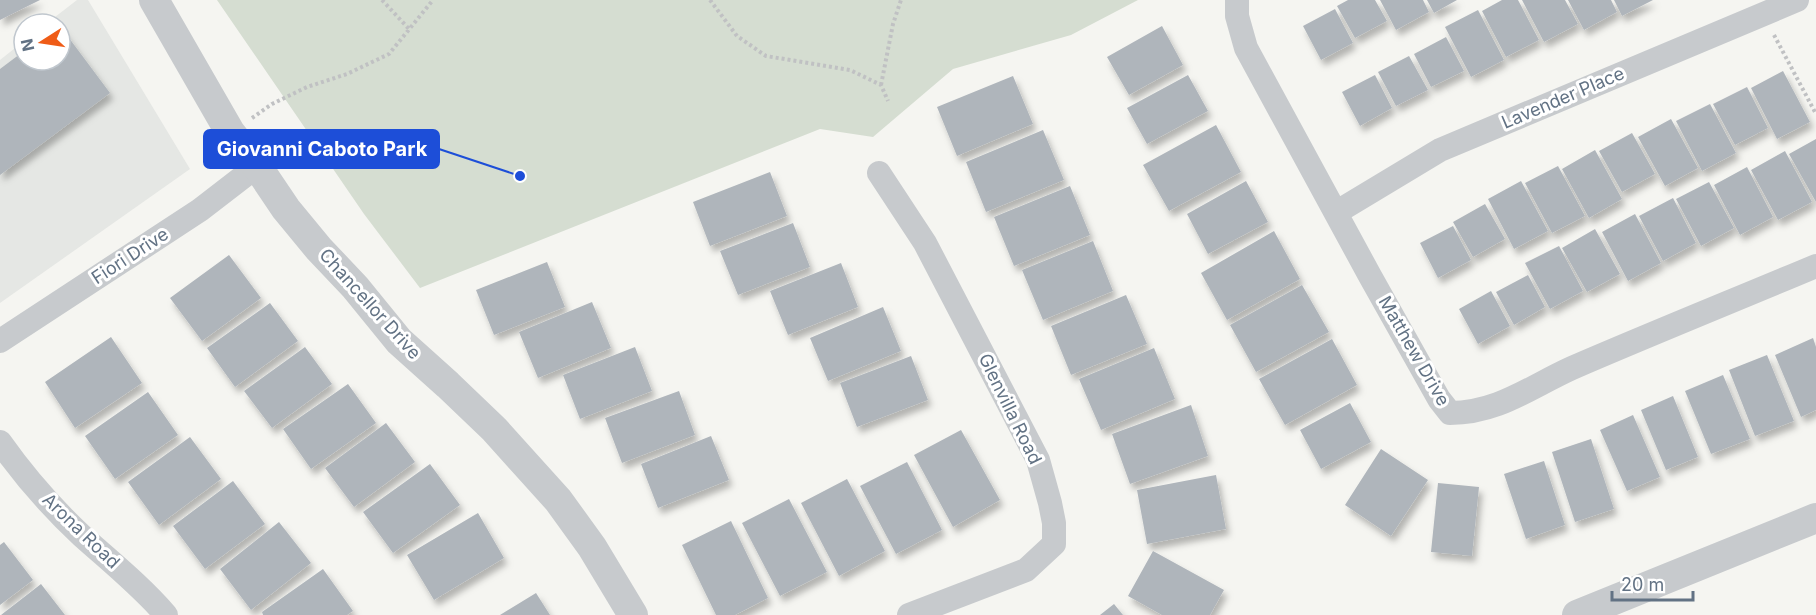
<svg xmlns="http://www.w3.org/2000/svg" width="1816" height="615" font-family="Inter,sans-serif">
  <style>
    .built { fill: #e5e7e4 }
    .green { fill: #d5ddd1 }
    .building { fill: #afb5bb; filter: url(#shadow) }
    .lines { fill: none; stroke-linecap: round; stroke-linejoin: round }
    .path { stroke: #c0c1c3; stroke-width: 4; stroke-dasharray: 3 3; stroke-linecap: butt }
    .minor { stroke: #c7cacd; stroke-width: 24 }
    .tertiary { stroke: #c7cacd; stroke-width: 30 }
    .labels { text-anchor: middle; stroke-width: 6; stroke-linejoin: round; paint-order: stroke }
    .street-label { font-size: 18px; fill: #627284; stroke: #fff }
    .leader { fill: none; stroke: #1d4ed8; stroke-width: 2 }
    .callout-dot { fill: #1d4ed8; stroke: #fff; stroke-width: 2 }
    .callout { fill: #1d4ed8; stroke: #1d4ed8; stroke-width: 2 }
    .callout-label { font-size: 20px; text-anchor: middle; font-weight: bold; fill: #fff }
  </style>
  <defs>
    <filter id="shadow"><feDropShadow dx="3.5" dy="6" stdDeviation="3" flood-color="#0004"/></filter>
  </defs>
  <rect width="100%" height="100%" fill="#f5f5f1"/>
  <!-- built -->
  <path class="built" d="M 77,0 L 88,0 L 190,169 L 0,303 L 0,60 L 24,41 L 24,60 L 60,60 L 60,24 L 46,24 Z"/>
  <!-- green -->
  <path class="green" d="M 217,0 L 1138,0 L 1071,35 L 953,69 L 873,137 L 820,129 L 420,288 L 364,214 Z"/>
  <!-- building -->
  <path class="building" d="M 0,0 L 40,0 L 0,20 Z
    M 1348,0 L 1375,0 L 1387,21 L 1355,38 L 1337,6 Z
    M 1380,0 L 1423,0 L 1429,12 L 1396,30 Z
    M 1427,0 L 1457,0 L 1434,13 Z
    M 1502,0 L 1518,0 L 1539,40 L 1506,57 L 1482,11 Z
    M 1522,0 L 1565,0 L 1578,24 L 1544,42 Z
    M 1568,0 L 1611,0 L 1617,12 L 1584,30 Z
    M 1614,0 L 1653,0 L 1622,16 Z
    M 1335,9 L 1353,43 L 1321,60 L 1303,26 Z
    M 1478,10 L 1504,60 L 1471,77 L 1445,27 Z
    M 60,26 L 110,93 L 0,175 L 0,69 L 24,51 L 24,60 L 60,60 Z
    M 1162,26 L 1183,65 L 1129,95 L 1107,57 Z
    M 1446,37 L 1464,71 L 1431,87 L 1414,54 Z
    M 1409,56 L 1428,90 L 1396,106 L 1378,72 Z
    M 1783,71 L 1810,122 L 1777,139 L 1751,88 Z
    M 1188,75 L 1208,111 L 1147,144 L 1127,108 Z
    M 1375,75 L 1392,108 L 1360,126 L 1342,92 Z
    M 1013,76 L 1033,124 L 957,156 L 937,107 Z
    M 1747,87 L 1768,128 L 1735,145 L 1713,104 Z
    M 1710,104 L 1736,153 L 1702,171 L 1676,121 Z
    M 1671,119 L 1698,168 L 1665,186 L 1638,137 Z
    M 1216,125 L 1241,172 L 1169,211 L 1143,165 Z
    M 1043,130 L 1064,180 L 986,212 L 966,162 Z
    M 1632,133 L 1655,174 L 1622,192 L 1599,151 Z
    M 1816,139 L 1816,202 L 1789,154 Z
    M 1595,150 L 1622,199 L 1589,218 L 1562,169 Z
    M 1785,151 L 1812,202 L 1778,220 L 1751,170 Z
    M 1558,166 L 1585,216 L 1552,233 L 1525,183 Z
    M 1747,167 L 1773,217 L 1740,235 L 1714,185 Z
    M 770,172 L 787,216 L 710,246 L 693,202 Z
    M 1246,181 L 1268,222 L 1208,254 L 1187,214 Z
    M 1521,181 L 1548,231 L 1514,249 L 1488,199 Z
    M 1709,182 L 1734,228 L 1701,246 L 1676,199 Z
    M 1070,186 L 1090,235 L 1014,266 L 994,217 Z
    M 1673,198 L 1696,243 L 1663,261 L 1639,216 Z
    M 1485,204 L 1505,239 L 1473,257 L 1453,222 Z
    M 1635,214 L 1661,263 L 1628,281 L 1602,232 Z
    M 793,223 L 810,267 L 738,295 L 720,251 Z
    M 1453,226 L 1471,260 L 1438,278 L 1420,243 Z
    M 1595,229 L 1620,274 L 1587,292 L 1562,248 Z
    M 1274,231 L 1300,279 L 1227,320 L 1201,273 Z
    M 1093,241 L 1113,291 L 1043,320 L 1022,270 Z
    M 1559,246 L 1583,291 L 1550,309 L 1525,263 Z
    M 229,255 L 261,298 L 202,341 L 170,298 Z
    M 547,262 L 565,307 L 494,335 L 476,290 Z
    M 841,263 L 858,307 L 788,335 L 770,291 Z
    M 1528,275 L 1545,307 L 1514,325 L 1496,292 Z
    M 1302,285 L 1329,332 L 1256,372 L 1230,325 Z
    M 1491,291 L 1510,326 L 1478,344 L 1459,309 Z
    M 1126,295 L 1147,344 L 1071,375 L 1051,326 Z
    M 592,302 L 611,348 L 538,378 L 519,332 Z
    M 270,303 L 298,341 L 235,387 L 207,348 Z
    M 883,307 L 901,351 L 828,381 L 810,338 Z
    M 111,337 L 142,383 L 75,428 L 45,382 Z
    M 1813,338 L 1816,347 L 1816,410 L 1801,417 L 1775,355 Z
    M 1332,339 L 1357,385 L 1285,425 L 1259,379 Z
    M 305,347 L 332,384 L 272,428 L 244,391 Z
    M 635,347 L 652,391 L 580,419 L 563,375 Z
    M 1154,348 L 1175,399 L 1101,430 L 1079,379 Z
    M 1767,355 L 1794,421 L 1755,436 L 1729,370 Z
    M 911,356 L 928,400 L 857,427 L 840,383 Z
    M 1723,375 L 1750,439 L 1711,454 L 1685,391 Z
    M 348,384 L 376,423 L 311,469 L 283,429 Z
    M 679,391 L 695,435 L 622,463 L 605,418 Z
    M 148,392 L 178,435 L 115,479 L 85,436 Z
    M 1673,396 L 1698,457 L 1666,470 L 1641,410 Z
    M 1350,403 L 1371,442 L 1321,469 L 1300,430 Z
    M 1191,405 L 1208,456 L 1130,484 L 1112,434 Z
    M 1633,415 L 1660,477 L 1627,491 L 1600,430 Z
    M 386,423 L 415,462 L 354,507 L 325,468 Z
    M 961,430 L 1000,500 L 953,527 L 914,455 Z
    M 711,436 L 729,480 L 658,508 L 641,464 Z
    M 190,437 L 221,479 L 159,525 L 128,482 Z
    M 1591,439 L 1614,509 L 1575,522 L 1552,452 Z
    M 1381,449 L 1428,480 L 1391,536 L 1345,505 Z
    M 1544,461 L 1565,525 L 1526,539 L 1504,474 Z
    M 907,462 L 942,530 L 896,554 L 860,486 Z
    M 430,464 L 460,505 L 393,553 L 363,512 Z
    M 1216,475 L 1226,529 L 1147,544 L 1137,490 Z
    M 847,479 L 885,551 L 839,576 L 801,503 Z
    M 233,481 L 265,524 L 205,569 L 173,526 Z
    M 1438,483 L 1479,487 L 1472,556 L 1431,552 Z
    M 789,499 L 827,572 L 780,596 L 742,523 Z
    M 478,513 L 504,558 L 434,600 L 407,555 Z
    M 731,521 L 768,598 L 735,615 L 716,615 L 682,545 Z
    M 279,522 L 311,563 L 251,610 L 220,569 Z
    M 4,542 L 33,580 L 0,605 L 0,545 Z
    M 1153,551 L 1224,590 L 1210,615 L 1162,615 L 1128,596 Z
    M 323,569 L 353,611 L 347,615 L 263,615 L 262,612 Z
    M 41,584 L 65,615 L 1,615 Z
    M 536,593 L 550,615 L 500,615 Z
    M 1114,604 L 1123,615 L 1100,615 Z"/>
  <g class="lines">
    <!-- path -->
    <path class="path" d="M 382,0 L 409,29
      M 710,0 L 737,36 L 766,56 L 850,70 L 881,85 L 888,101
      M 1774,35 L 1816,114
      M 881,85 L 893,24 L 901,0
      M 252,118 L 272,104 L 307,87 L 347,74 L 389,54 L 433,0"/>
    <!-- minor -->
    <path class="minor" d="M 1237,0 L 1237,16 L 1246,48 L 1370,276 L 1439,399 L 1450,413 C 1498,413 1530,387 1572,368 C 1653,333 1735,300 1816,266
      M 879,173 L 925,243 L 1038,460 L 1050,503 L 1054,523 L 1054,544 L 1026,570 L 909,615
      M 1337,212 L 1440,150 L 1797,0
      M 0,341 L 200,210 L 257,166
      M 0,442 C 24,476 52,508 82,536 C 111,562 141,586 166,615"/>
    <!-- tertiary -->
    <path class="tertiary" d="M 154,0 L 230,132 L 257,166 L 286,209 L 319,249 L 355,287 L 399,341 L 448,385 L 494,429 L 558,500 L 592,547 L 633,615
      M 1577,615 L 1816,518"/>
  </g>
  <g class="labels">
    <!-- street labels -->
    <g class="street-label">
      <text transform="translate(1563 98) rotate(-23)" y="6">Lavender Place</text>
      <text transform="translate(130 256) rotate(-33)" y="6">Fiori Drive</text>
      <text transform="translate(370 304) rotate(48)" y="6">Chancellor Drive</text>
      <text transform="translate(1414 351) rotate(60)" y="6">Matthew Drive</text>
      <text transform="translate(1010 409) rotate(64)" y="6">Glenvilla Road</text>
      <text transform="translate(81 531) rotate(44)" y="6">Arona Road</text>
    </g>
  </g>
  <!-- callouts -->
  <path class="leader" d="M520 176L439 149"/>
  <circle class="callout-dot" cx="520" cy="176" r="6"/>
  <rect class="callout" x="204" y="130" width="235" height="38" rx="6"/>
  <g class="callout-label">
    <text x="322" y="156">Giovanni Caboto Park</text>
  </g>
  <!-- north arrow -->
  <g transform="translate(42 42) rotate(258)"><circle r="28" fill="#ffffff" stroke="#c0c7ce" stroke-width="1.5"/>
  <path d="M0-4.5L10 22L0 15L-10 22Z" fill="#ef5c17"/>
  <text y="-9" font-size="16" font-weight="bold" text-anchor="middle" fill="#627284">N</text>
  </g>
  <!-- scale -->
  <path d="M1612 591v9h81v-9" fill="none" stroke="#627284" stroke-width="3"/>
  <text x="1621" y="591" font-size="18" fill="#627284" stroke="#ffffff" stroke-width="4.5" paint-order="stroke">20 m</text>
</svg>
